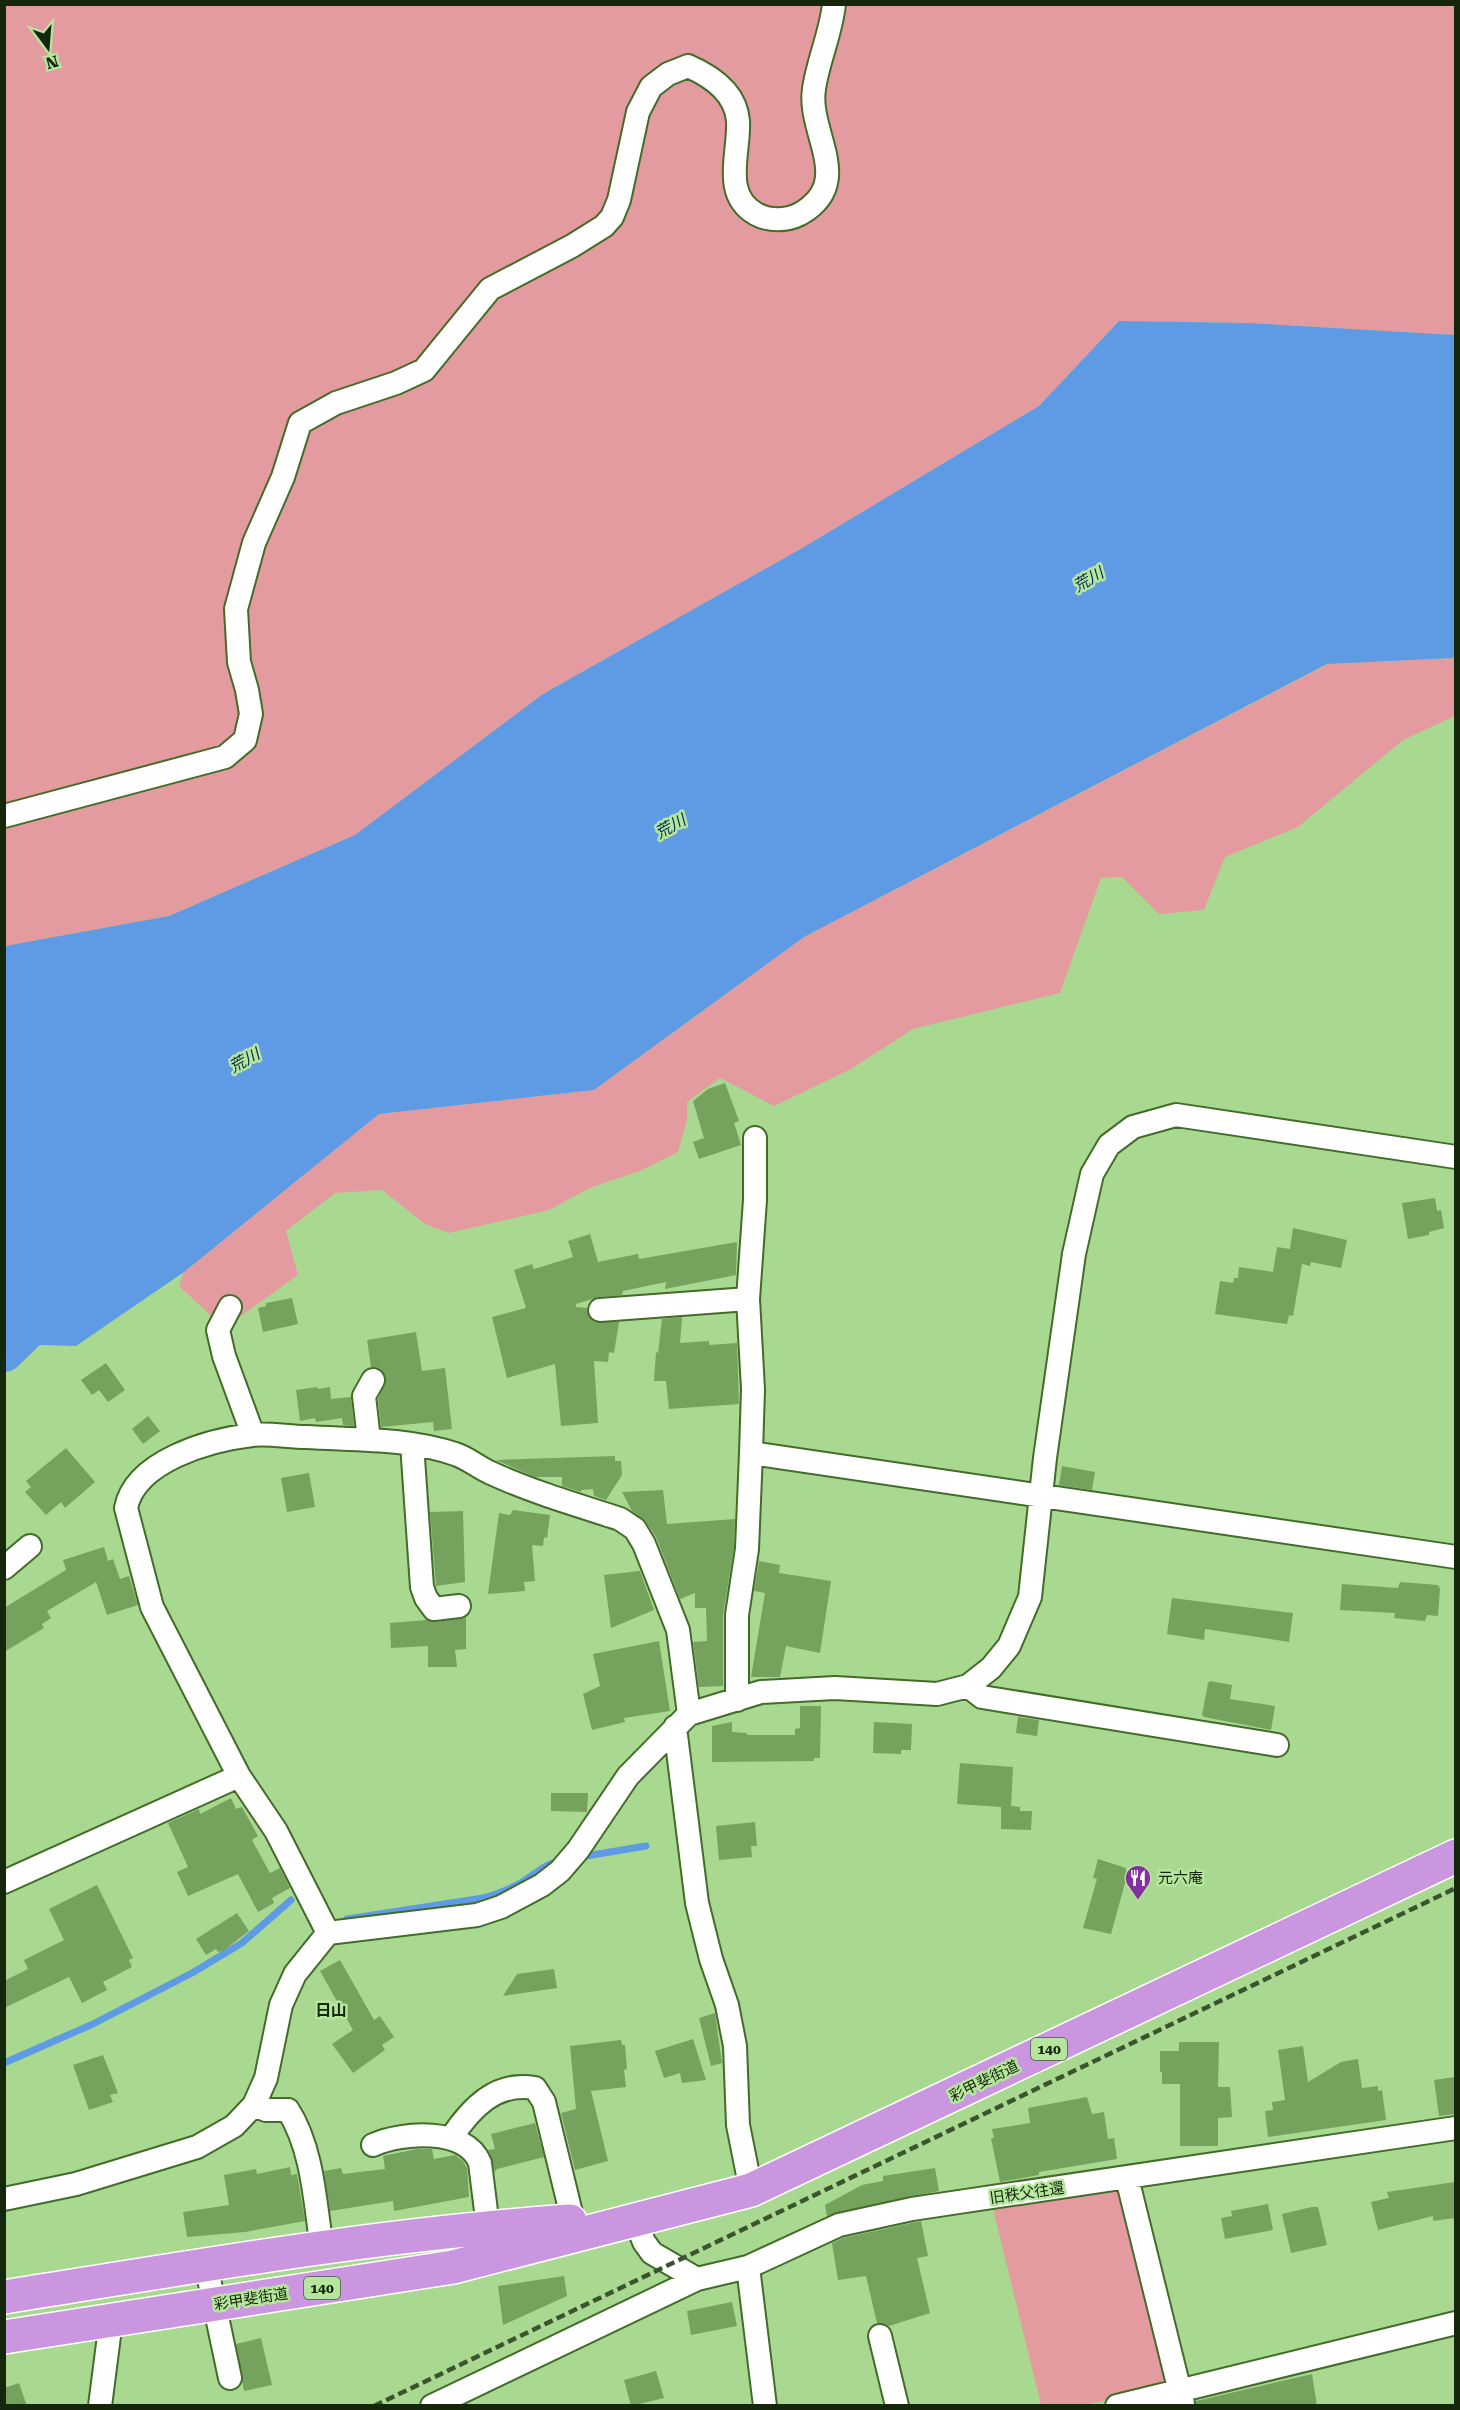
<svg xmlns="http://www.w3.org/2000/svg" width="1460" height="2410" font-family="'Roboto Serif','Noto Sans JP',serif">
  <style>
    .green { fill: #e49b9f }
    .water { fill: #5f9ae5 }
    .lines { fill: none; stroke-linecap: round; stroke-linejoin: round }
    .stream { stroke: #5f9ae5; stroke-width: 7 }
    .river { stroke: #5f9ae5; stroke-width: 40 }
    .building { fill: #75a25d }
    .minor-casing { stroke: #426c28; stroke-width: 26 }
    .highway-casing { stroke: #fff; stroke-width: 36 }
    .minor { stroke: #fff; stroke-width: 22 }
    .highway { stroke: #c996df; stroke-width: 33 }
    .rail { stroke: #3a542d; stroke-width: 4.5; stroke-dasharray: 9 4.5; stroke-linecap: butt }
    .labels { text-anchor: middle; stroke-width: 5; stroke-linejoin: round; paint-order: stroke }
    .shield { fill: #b6e69d; stroke: #456037; stroke-width: 1.5 }
    .shield-label { font-size: 14px; font-weight: bold; fill: #15270b }
    .poi-label { font-size: 15px; fill: #15270b; stroke: #b6e69d; text-anchor: start }
    .street-label { font-size: 15px; fill: #15270b; stroke: #b6e69d }
    .water-label { font-size: 16px; font-style: italic; fill: #022b5a; stroke: #b6e69d }
    .neighbourhood-label { font-size: 16px; font-weight: bold; fill: #15270b; stroke: #b6e69d }
  </style>
  <rect width="100%" height="100%" fill="#a9d991"/>
  <!-- green -->
  <path class="green" d="M 5,5 L 1455,5 L 1455,335 L 1250,323 L 1119,321 L 1039,406 L 804,547 L 543,694 L 355,835 L 169,916 L 5,946 Z
    M 1455,658 L 1455,716 L 1403,740 L 1298,827 L 1225,857 L 1204,910 L 1159,914 L 1122,877 L 1101,878 L 1060,993 L 913,1029 L 851,1069 L 774,1106 L 720,1078 L 687,1102 L 687,1120 L 678,1152 L 640,1171 L 592,1187 L 549,1210 L 449,1233 L 425,1224 L 382,1190 L 335,1193 L 286,1231 L 298,1275 L 224,1328 L 179,1286 L 184,1272 L 379,1114 L 594,1090 L 804,937 L 1328,664 Z
    M 1123,2188 L 1170,2385 L 1085,2405 L 1041,2405 L 992,2205 Z"/>
  <!-- water -->
  <path class="water" d="M 1119,321 L 1250,323 L 1455,335 L 1455,658 L 1327,664 L 804,937 L 594,1090 L 379,1114 L 184,1272 L 76,1346 L 5,1344 L 5,946 L 169,916 L 355,835 L 543,694 L 804,547 L 1039,406 Z"/>
  <g class="lines">
    <!-- stream -->
    <path class="stream" d="M 580,1857 L 646,1846
      M 347,1919 L 483,1898 C 495,1895 507,1890 519,1884 C 533,1876 545,1863 561,1861
      M 4,2063 L 93,2024 L 192,1973 L 242,1943 L 291,1900"/>
    <!-- river -->
    <path class="river" d="M 4,1352 L 51,1306"/>
  </g>
  <!-- building -->
  <path class="building" d="M 725,1083 L 739,1121 L 734,1123 L 741,1145 L 699,1159 L 693,1142 L 704,1138 L 693,1101 L 708,1089 Z
    M 1435,1198 L 1437,1211 L 1441,1210 L 1444,1228 L 1429,1232 L 1429,1235 L 1408,1239 L 1402,1203 Z
    M 1293,1228 L 1347,1240 L 1341,1268 L 1311,1262 L 1310,1266 L 1302,1264 L 1293,1316 L 1289,1315 L 1287,1324 L 1215,1314 L 1220,1281 L 1233,1283 L 1234,1278 L 1238,1278 L 1239,1267 L 1273,1272 L 1277,1247 L 1290,1249 Z
    M 590,1234 L 598,1262 L 638,1254 L 639,1259 L 737,1242 L 736,1275 L 665,1289 L 666,1282 L 623,1291 L 622,1295 L 599,1297 L 576,1304 L 576,1307 L 587,1308 L 589,1317 L 595,1322 L 619,1322 L 614,1353 L 609,1352 L 608,1362 L 594,1361 L 598,1423 L 561,1426 L 555,1364 L 507,1378 L 492,1317 L 526,1308 L 514,1270 L 532,1264 L 534,1269 L 573,1257 L 568,1241 Z
    M 292,1298 L 298,1324 L 263,1332 L 258,1308 L 266,1306 L 266,1303 Z
    M 682,1317 L 680,1343 L 709,1341 L 709,1345 L 737,1343 L 739,1404 L 669,1409 L 666,1381 L 654,1381 L 656,1352 L 658,1353 L 662,1319 Z
    M 416,1332 L 422,1371 L 445,1368 L 452,1429 L 434,1431 L 433,1422 L 381,1427 L 378,1399 L 386,1379 L 380,1369 L 371,1367 L 367,1340 Z
    M 106,1363 L 125,1390 L 108,1402 L 99,1390 L 92,1395 L 81,1380 Z
    M 317,1387 L 318,1389 L 330,1387 L 331,1399 L 351,1397 L 354,1426 L 343,1425 L 342,1418 L 316,1422 L 315,1418 L 300,1421 L 296,1390 Z
    M 148,1416 L 160,1431 L 143,1444 L 132,1429 Z
    M 66,1448 L 95,1482 L 65,1508 L 61,1502 L 46,1515 L 25,1492 L 31,1487 L 26,1481 Z
    M 615,1456 L 615,1461 L 621,1461 L 622,1475 L 606,1500 L 594,1496 L 593,1489 L 581,1490 L 581,1492 L 562,1486 L 562,1477 L 535,1477 L 496,1460 Z
    M 1062,1466 L 1095,1472 L 1092,1490 L 1059,1485 Z
    M 309,1473 L 315,1507 L 287,1512 L 281,1478 Z
    M 663,1490 L 667,1524 L 735,1519 L 734,1548 L 723,1615 L 723,1686 L 699,1687 L 693,1642 L 707,1641 L 706,1608 L 695,1608 L 695,1593 L 680,1599 L 656,1537 L 646,1522 L 632,1511 L 622,1492 Z
    M 513,1510 L 550,1515 L 547,1538 L 544,1537 L 543,1546 L 532,1545 L 535,1581 L 524,1582 L 525,1591 L 488,1594 L 499,1513 L 510,1515 Z
    M 463,1511 L 465,1582 L 436,1586 L 430,1512 Z
    M 104,1547 L 108,1561 L 113,1559 L 120,1579 L 129,1576 L 138,1605 L 107,1615 L 96,1582 L 47,1611 L 51,1618 L 42,1624 L 44,1628 L 4,1652 L 4,1608 L 66,1570 L 63,1560 Z
    M 759,1561 L 780,1565 L 779,1573 L 831,1581 L 820,1653 L 786,1646 L 780,1677 L 751,1677 L 765,1593 L 754,1591 Z
    M 640,1571 L 654,1610 L 611,1628 L 604,1575 Z
    M 1400,1582 L 1438,1585 L 1440,1589 L 1438,1616 L 1427,1615 L 1425,1621 L 1394,1618 L 1395,1613 L 1340,1610 L 1342,1584 L 1398,1588 Z
    M 1172,1598 L 1293,1613 L 1289,1642 L 1205,1629 L 1204,1640 L 1167,1634 Z
    M 466,1617 L 466,1649 L 455,1650 L 457,1667 L 428,1667 L 428,1646 L 391,1648 L 390,1623 L 427,1620 L 436,1622 Z
    M 659,1641 L 670,1711 L 624,1718 L 625,1722 L 592,1730 L 583,1694 L 600,1686 L 593,1654 Z
    M 1210,1681 L 1232,1685 L 1230,1699 L 1275,1706 L 1271,1730 L 1204,1717 L 1202,1715 L 1208,1683 Z
    M 800,1706 L 821,1706 L 820,1758 L 814,1758 L 814,1761 L 712,1762 L 712,1726 L 732,1722 L 732,1732 L 747,1733 L 747,1735 L 795,1735 L 795,1729 L 800,1728 Z
    M 1018,1717 L 1039,1720 L 1037,1736 L 1016,1733 Z
    M 874,1722 L 912,1724 L 911,1750 L 901,1750 L 901,1754 L 873,1753 Z
    M 960,1763 L 1013,1767 L 1011,1806 L 1020,1807 L 1020,1811 L 1032,1811 L 1031,1830 L 1001,1829 L 1001,1807 L 957,1804 Z
    M 551,1793 L 588,1793 L 587,1812 L 551,1811 Z
    M 231,1798 L 236,1809 L 242,1807 L 258,1836 L 252,1840 L 270,1873 L 280,1868 L 290,1888 L 272,1898 L 274,1903 L 258,1912 L 238,1874 L 188,1896 L 177,1872 L 188,1867 L 168,1823 L 199,1809 L 200,1814 Z
    M 755,1822 L 757,1846 L 751,1846 L 752,1857 L 719,1860 L 716,1826 Z
    M 1098,1859 L 1126,1868 L 1126,1871 L 1128,1872 L 1111,1934 L 1083,1928 L 1097,1879 L 1093,1878 Z
    M 97,1885 L 133,1958 L 129,1960 L 132,1967 L 103,1982 L 107,1990 L 82,2003 L 69,1977 L 4,2008 L 4,1981 L 28,1969 L 24,1960 L 64,1940 L 49,1909 Z
    M 237,1913 L 249,1931 L 223,1951 L 218,1952 L 216,1949 L 206,1955 L 196,1939 Z
    M 340,1960 L 374,2020 L 380,2016 L 394,2037 L 382,2045 L 385,2050 L 353,2073 L 332,2044 L 353,2030 L 320,1971 Z
    M 554,1969 L 557,1988 L 503,1996 L 517,1974 Z
    M 715,2013 L 722,2063 L 711,2066 L 699,2018 Z
    M 693,2039 L 706,2080 L 682,2083 L 680,2073 L 664,2078 L 655,2051 Z
    M 621,2040 L 622,2045 L 625,2045 L 627,2069 L 624,2070 L 626,2087 L 591,2091 L 608,2161 L 575,2170 L 561,2113 L 576,2109 L 570,2046 Z
    M 1179,2042 L 1219,2042 L 1218,2087 L 1230,2087 L 1232,2117 L 1218,2118 L 1218,2146 L 1180,2146 L 1180,2084 L 1162,2084 L 1162,2072 L 1160,2072 L 1160,2051 L 1179,2051 Z
    M 1303,2046 L 1308,2082 L 1341,2062 L 1358,2059 L 1362,2088 L 1378,2086 L 1378,2091 L 1382,2090 L 1386,2120 L 1268,2137 L 1265,2111 L 1273,2110 L 1272,2102 L 1285,2100 L 1278,2050 Z
    M 103,2055 L 118,2093 L 110,2095 L 113,2102 L 89,2110 L 73,2065 Z
    M 1455,2077 L 1455,2114 L 1439,2116 L 1434,2080 Z
    M 1087,2097 L 1092,2114 L 1104,2112 L 1108,2139 L 1114,2138 L 1117,2159 L 1039,2172 L 1039,2175 L 1000,2182 L 991,2138 L 994,2138 L 992,2129 L 1030,2123 L 1028,2108 Z
    M 535,2123 L 544,2157 L 497,2169 L 495,2172 L 488,2150 L 495,2149 L 491,2134 Z
    M 417,2149 L 432,2149 L 434,2159 L 455,2155 L 463,2161 L 467,2168 L 469,2197 L 394,2211 L 393,2201 L 330,2211 L 324,2171 L 341,2168 L 343,2174 L 385,2169 L 383,2156 Z
    M 290,2167 L 291,2175 L 297,2174 L 305,2221 L 245,2232 L 187,2237 L 183,2212 L 229,2205 L 224,2175 L 256,2169 L 257,2174 Z
    M 935,2168 L 939,2191 L 827,2216 L 825,2205 L 862,2185 L 883,2181 L 883,2176 Z
    M 1455,2182 L 1455,2218 L 1433,2221 L 1433,2216 L 1378,2230 L 1371,2202 L 1389,2198 L 1387,2192 Z
    M 1268,2204 L 1273,2230 L 1225,2239 L 1221,2218 L 1232,2216 L 1231,2211 Z
    M 1312,2207 L 1318,2207 L 1327,2245 L 1291,2253 L 1282,2214 Z
    M 921,2221 L 928,2256 L 917,2258 L 930,2313 L 889,2326 L 877,2323 L 866,2276 L 838,2280 L 832,2243 L 843,2238 Z
    M 564,2276 L 567,2296 L 503,2325 L 498,2286 Z
    M 732,2302 L 737,2326 L 691,2335 L 687,2311 Z
    M 261,2338 L 272,2385 L 244,2391 L 236,2344 Z
    M 656,2371 L 664,2398 L 631,2406 L 624,2380 Z
    M 1312,2374 L 1317,2406 L 1196,2406 L 1196,2401 Z
    M 19,2383 L 27,2406 L 4,2406 L 4,2388 Z"/>
  <g class="lines">
    <!-- minor casing -->
    <g class="minor-casing">
      <path id="minor" d="M 4,816 L 225,757 L 245,740 L 251,714 L 247,690 L 239,662 L 236,609 L 254,543 L 283,477 L 300,423 L 336,403 L 396,383 L 424,370 L 490,289 L 572,246 L 604,226 L 612,217 L 619,200 L 638,112 L 651,87 L 668,74 L 688,66 C 711,76 736,93 738,121 C 740,152 721,194 756,214 C 769,221 786,221 800,214 C 856,182 807,133 814,89 C 818,61 831,33 834,4
        M 230,1307 L 218,1330 L 224,1356 L 253,1435
        M 600,1310 L 748,1299
        M 369,1440 L 364,1396 L 373,1380
        M 412,1444 L 422,1587 L 426,1598 L 434,1609 L 459,1606
        M 751,1453 L 1456,1557
        M 4,1568 L 30,1546
        M 968,1686 L 982,1697 L 1277,1745
        M 737,1700 L 737,1615 L 747,1549 L 751,1453 L 753,1389 L 748,1299 L 755,1200 L 755,1138
        M 675,1727 L 697,1903 L 711,1959 L 727,2005 L 735,2046 L 738,2125 L 751,2190
        M 239,1776 L 152,1607 L 126,1508 C 135,1461 209,1440 252,1435 C 269,1433 289,1437 306,1437 C 355,1440 408,1438 455,1454 C 468,1458 479,1468 491,1473 C 532,1492 577,1505 620,1519 L 635,1529 L 644,1544 L 678,1630 L 689,1714
        M 4,1882 L 239,1776 L 276,1831 L 328,1933
        M 254,2105 L 266,2110 L 288,2110 C 313,2149 315,2203 322,2249
        M 451,2138 C 471,2108 496,2081 535,2088 L 544,2102 L 573,2221
        M 373,2145 C 402,2132 466,2127 480,2163 L 488,2227
        M 1127,2178 L 1183,2404
        M 4,2199 L 76,2184 L 197,2147 L 234,2126 L 254,2105 L 266,2078 L 281,2005 L 295,1974 L 328,1933 L 477,1915 L 501,1907 L 542,1885 L 560,1871 L 578,1850 L 628,1776 L 689,1714 L 761,1692 L 835,1688 L 937,1694 L 968,1686 L 991,1668 L 1009,1646 L 1030,1597 L 1045,1458 L 1074,1254 L 1092,1174 L 1109,1145 L 1133,1127 L 1176,1115 L 1456,1157
        M 635,2219 L 644,2242 L 652,2253 L 697,2279 L 748,2267 L 839,2225 L 912,2209 L 1456,2128
        M 206,2265 L 230,2378
        M 748,2267 L 765,2406
        M 880,2336 L 897,2406
        M 100,2406 L 109,2336 L 108,2321
        M 432,2406 L 697,2279
        M 1117,2406 L 1456,2323"/>
    </g>
    <!-- highway casing -->
    <g class="highway-casing">
      <path id="highway" d="M 4,2297 C 192,2267 380,2234 570,2221
        M 4,2337 L 453,2267 L 751,2190 L 1456,1856"/>
    </g>
    <!-- minor -->
    <use href="#minor" class="minor"/>
    <!-- highway -->
    <use href="#highway" class="highway"/>
    <!-- rail -->
    <path class="rail" d="M 374,2406 L 1456,1888"/>
  </g>
  <!-- icons -->
  <defs>
    <g id="restaurant-pin" transform="scale(1.35)"><path d="M0 17L-7.5 6A9.5 9.5 0 1 1 7.5 6Z" fill="#8331a1" stroke="#b6e69d"/><path d="M-5-6h1v4h1v-4h1v4h1v-4h1v5L-1.5 .5V6h-2V.5L-5-1ZM5-6V6H3V1.5H1.5Q1.5-4 5-6Z" fill="#fff"/></g>
  </defs>
  <g fill-rule="evenodd">
    <use href="#restaurant-pin" x="1138" y="1878"/>
  </g>
  <g class="labels">
    <!-- shield labels -->
    <g class="shield">
      <rect x="1031" y="2038" width="36" height="22" rx="4.5"/>
      <rect x="304" y="2277" width="36" height="22" rx="4.5"/>
    </g>
    <g class="shield-label">
      <text x="1049" y="2054">140</text>
      <text x="322" y="2293">140</text>
    </g>
    <!-- poi labels -->
    <g class="poi-label">
      <text x="1158" y="1883">元六庵</text>
    </g>
    <!-- street labels -->
    <g class="street-label">
      <text transform="translate(984 2081) rotate(-26)" y="5">彩甲斐街道</text>
      <text transform="translate(1027 2193) rotate(-8)" y="5">旧秩父往還</text>
      <text transform="translate(251 2299) rotate(-9)" y="5">彩甲斐街道</text>
    </g>
    <!-- water labels -->
    <g class="water-label">
      <text transform="translate(1088 579) rotate(-30)" y="6">荒川</text>
      <text transform="translate(670 826) rotate(-29)" y="6">荒川</text>
      <text transform="translate(244 1060) rotate(-29)" y="6">荒川</text>
    </g>
    <!-- neighbourhood labels -->
    <g class="neighbourhood-label">
      <text x="331" y="2016">日山</text>
    </g>
  </g>
  <!-- border -->
  <rect width="1460" height="2410" fill="none" stroke="#15270b" stroke-width="12"/>
  <!-- north arrow -->
  <g transform="translate(48 48) rotate(164)" stroke="#b6e69d" stroke-width="4.5" paint-order="stroke">
  <path d="M0-4.5L10 22L0 15L-10 22Z" fill="#15270b"/>
  <text y="-9" font-size="16" font-weight="bold" text-anchor="middle" fill="#15270b">N</text>
  </g>
</svg>
